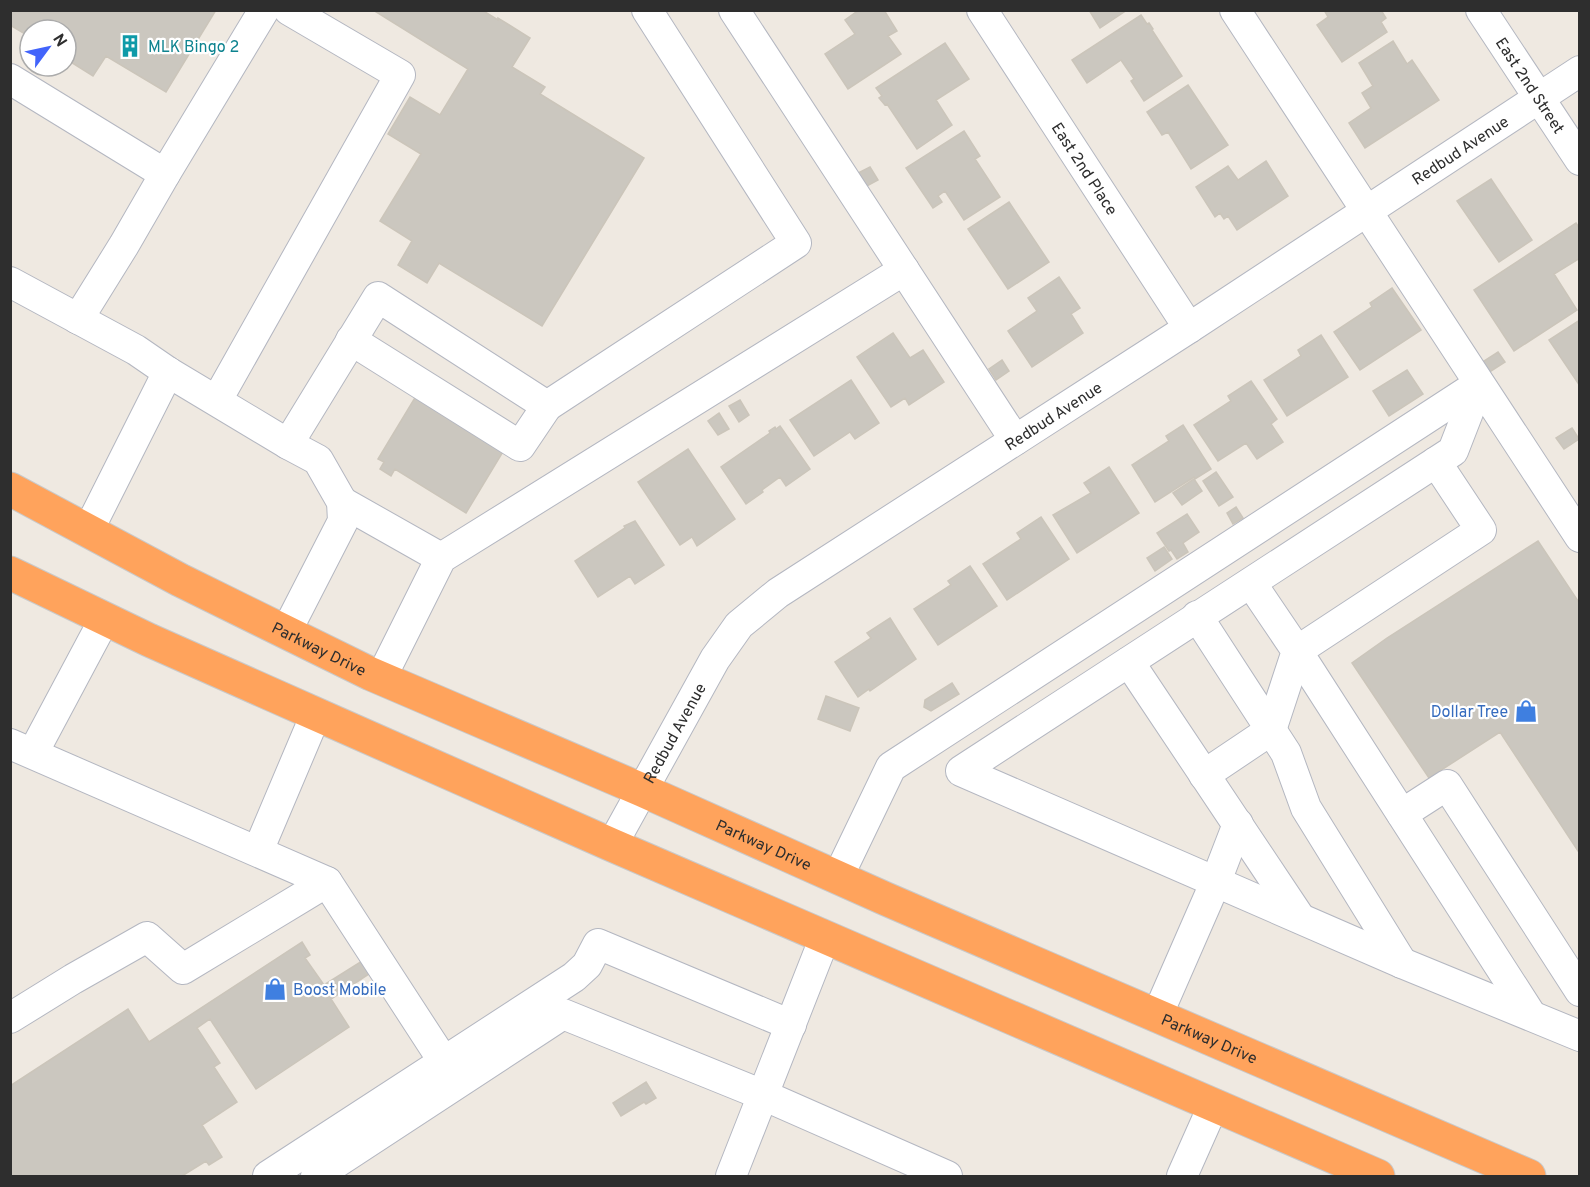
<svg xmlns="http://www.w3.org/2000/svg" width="1590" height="1187" font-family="Overpass,sans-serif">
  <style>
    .building { fill: #cbc7bf; stroke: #cbc5ba; stroke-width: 1.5 }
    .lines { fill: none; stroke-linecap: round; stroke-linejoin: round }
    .minor-casing { stroke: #b4b7c1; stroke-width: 32 }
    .highway-casing { stroke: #c9c9c9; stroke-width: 35 }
    .minor { stroke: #fff; stroke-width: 30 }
    .highway { stroke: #ffa35c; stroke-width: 33 }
    .labels { text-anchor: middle; stroke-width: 4.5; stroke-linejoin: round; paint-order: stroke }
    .culture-label { font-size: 16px; fill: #0d838f; stroke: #fff; text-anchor: start }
    .street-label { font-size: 16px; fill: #2e2e2e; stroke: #fff }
    .shop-label { font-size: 16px; fill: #366cbe; stroke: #fff; text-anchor: end }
  </style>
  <rect width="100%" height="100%" fill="#efe9e1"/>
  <!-- building -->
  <path class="building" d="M 10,10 L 216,10 L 166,92 L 106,56 L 93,76 L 66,59 L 66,30 L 30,30 L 30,37 L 10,25 Z
    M 373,10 L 482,10 L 498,20 L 498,18 L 530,38 L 512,67 L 545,87 L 540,94 L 644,158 L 542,326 L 439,263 L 427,283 L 398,265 L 412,241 L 380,221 L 421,154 L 388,134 L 410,97 L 440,115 L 468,69 Z
    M 859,10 L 884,10 L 897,31 L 888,36 L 901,54 L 848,89 L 825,54 L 855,34 L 845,20 Z
    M 1089,10 L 1127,10 L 1100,28 Z
    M 1324,10 L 1381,10 L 1386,18 L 1381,22 L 1387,32 L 1342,62 L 1317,25 L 1328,17 Z
    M 1141,15 L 1147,24 L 1149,23 L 1153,29 L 1152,30 L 1182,76 L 1144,101 L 1131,81 L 1134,79 L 1121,60 L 1087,83 L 1072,60 Z
    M 1393,41 L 1407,64 L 1412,60 L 1439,100 L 1365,148 L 1349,123 L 1371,108 L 1362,93 L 1373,86 L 1359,63 Z
    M 945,43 L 969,79 L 936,100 L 952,125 L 917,149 L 887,104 L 885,105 L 879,98 L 882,96 L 876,88 Z
    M 1188,85 L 1228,145 L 1191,169 L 1168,132 L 1162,135 L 1147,112 Z
    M 964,131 L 980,156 L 975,159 L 1000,197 L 964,220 L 945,191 L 938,196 L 942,202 L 933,208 L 906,168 Z
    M 1266,161 L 1288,196 L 1237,230 L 1228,216 L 1224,219 L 1220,213 L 1215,217 L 1196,187 L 1228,166 L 1238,180 Z
    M 870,167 L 878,180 L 865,187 L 858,173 Z
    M 1491,179 L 1532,240 L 1499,262 L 1457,201 Z
    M 1009,202 L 1049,262 L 1008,289 L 968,229 Z
    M 1576,223 L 1580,229 L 1580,258 L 1554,274 L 1577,310 L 1514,351 L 1474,290 Z
    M 1059,277 L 1080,308 L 1071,314 L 1083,333 L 1032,367 L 1008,331 L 1037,311 L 1028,298 Z
    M 1392,288 L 1421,330 L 1360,370 L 1334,332 L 1372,307 L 1370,303 Z
    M 1580,320 L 1580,386 L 1549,340 Z
    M 893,333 L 910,358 L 923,350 L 944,382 L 909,405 L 905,398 L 891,407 L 857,357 Z
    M 1321,335 L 1348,377 L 1287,416 L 1264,380 L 1301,356 L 1298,350 Z
    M 1498,352 L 1505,362 L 1488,373 L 1481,363 Z
    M 1002,360 L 1009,371 L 996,380 L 989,369 Z
    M 1407,370 L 1423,394 L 1389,416 L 1373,391 Z
    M 851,380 L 879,423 L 855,439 L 850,432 L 814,456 L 790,420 Z
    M 1251,381 L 1277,419 L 1271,424 L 1283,442 L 1257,459 L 1246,443 L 1218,461 L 1194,425 L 1231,401 L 1228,396 Z
    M 416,396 L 504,450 L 466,513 L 395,469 L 391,476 L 380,469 L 384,462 L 378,459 Z
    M 740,400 L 749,415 L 739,422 L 729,406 Z
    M 719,413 L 729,429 L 718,435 L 708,421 Z
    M 1183,425 L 1211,469 L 1195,479 L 1194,477 L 1155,502 L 1132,465 L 1169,441 L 1166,436 Z
    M 780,426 L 810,469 L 786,486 L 780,477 L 762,490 L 763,492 L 746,504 L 721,467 L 770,433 L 769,431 L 775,427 L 776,429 Z
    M 1572,428 L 1579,439 L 1564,449 L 1556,438 Z
    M 688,449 L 735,519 L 697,546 L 692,537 L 680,545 L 638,482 Z
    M 1109,467 L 1139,513 L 1077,553 L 1053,515 L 1091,493 L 1084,483 Z
    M 1216,472 L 1233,497 L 1219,506 L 1203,481 Z
    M 1194,479 L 1202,491 L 1182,505 L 1173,493 Z
    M 1236,507 L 1243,518 L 1233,524 L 1227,513 Z
    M 1187,514 L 1199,532 L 1183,543 L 1188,552 L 1177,559 L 1171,550 L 1169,551 L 1157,533 Z
    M 1041,517 L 1069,559 L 1007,600 L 983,564 L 1021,539 L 1017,533 Z
    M 635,521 L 664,565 L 635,584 L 630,576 L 598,597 L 575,561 L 625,528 L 624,526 Z
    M 1538,541 L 1580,604 L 1580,854 L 1500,732 L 1429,778 L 1352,663 L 1387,638 Z
    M 1164,547 L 1172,559 L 1155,571 L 1147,558 Z
    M 970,566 L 997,606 L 938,645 L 914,609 L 951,585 L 948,581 Z
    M 890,618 L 916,659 L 870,691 L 869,689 L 858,697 L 835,662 L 871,638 L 867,633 Z
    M 952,683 L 959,694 L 931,711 L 924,707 L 925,700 Z
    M 826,696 L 859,708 L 850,731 L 818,719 Z
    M 302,942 L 310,955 L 305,958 L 324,985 L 370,956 L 378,968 L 331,999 L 349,1027 L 256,1089 L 210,1019 L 197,1028 L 220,1063 L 214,1067 L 237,1102 L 202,1125 L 222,1157 L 209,1165 L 206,1161 L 182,1176 L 10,1176 L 10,1086 L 128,1009 L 149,1042 Z
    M 646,1082 L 656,1098 L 646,1104 L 644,1102 L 621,1116 L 613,1103 Z"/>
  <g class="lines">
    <!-- minor casing -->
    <g class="minor-casing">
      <g id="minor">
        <path d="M 734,10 L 1015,440"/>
        <path id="s1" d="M 982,10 L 1189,328"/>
        <path d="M 1235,10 L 1580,537"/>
        <path id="s2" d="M 1481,10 L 1580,160"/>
        <path d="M 10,79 L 165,174 L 124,245 L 78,319"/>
        <path d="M 165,174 L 264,10"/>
        <path d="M 10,282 L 136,350 L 168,372 L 288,444 L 318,460 L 342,502 L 343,521 L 286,632"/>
        <path d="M 351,340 L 520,446 L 547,406"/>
        <path d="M 1479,384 L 1453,451 L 961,771 L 1402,963 L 1580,1036"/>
        <path d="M 217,400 L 400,75 L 289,10"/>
        <path d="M 288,444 L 378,297 L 547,406 L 796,243 L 647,10"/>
        <path d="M 1436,462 L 1481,530 L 1297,651 L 1531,1015"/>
        <path d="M 342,502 L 441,558"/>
        <path d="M 88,531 L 168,372"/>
        <path d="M 1197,616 L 1286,753 L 1306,808 L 1402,963"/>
        <path d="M 1129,662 L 1300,918"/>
        <path d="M 381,678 L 441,558 L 904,270"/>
        <path d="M 10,744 L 327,882 L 444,1062"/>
        <path d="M 33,753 L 105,618"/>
        <path d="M 1204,775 L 1271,730 L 1297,651 L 1251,583"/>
        <path d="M 1402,814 L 1447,785 L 1580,991"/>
        <path id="s3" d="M 612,845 L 715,659 L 739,625 L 778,593 L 1189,328 L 1580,71"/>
        <path d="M 258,851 L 316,714"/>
        <path d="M 838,877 L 891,767 L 1479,384"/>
        <path d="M 1157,1016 L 1216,881 L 1238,824"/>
        <path d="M 10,1018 L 73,979 L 147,937 L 183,969 L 327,882"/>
        <path d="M 268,1176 L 574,977 L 587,965 L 598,944 L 791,1025"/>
        <path d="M 316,1176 L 563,1014 L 763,1095 L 947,1176"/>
        <path d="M 731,1176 L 825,937"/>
        <path d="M 1182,1176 L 1214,1104"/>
      </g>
    </g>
    <!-- highway casing -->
    <g class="highway-casing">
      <g id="highway">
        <path id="s4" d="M 10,489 L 180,580 L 371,674 L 642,790 L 886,899 L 1529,1176"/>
        <path d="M 10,573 L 149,640 L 336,723 L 612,845 L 1378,1176"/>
      </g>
    </g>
    <!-- minor -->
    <use href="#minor" class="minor"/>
    <!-- highway -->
    <use href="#highway" class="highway"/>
  </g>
  <!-- icons -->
  <defs>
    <g id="building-bare" transform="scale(1.8)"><path d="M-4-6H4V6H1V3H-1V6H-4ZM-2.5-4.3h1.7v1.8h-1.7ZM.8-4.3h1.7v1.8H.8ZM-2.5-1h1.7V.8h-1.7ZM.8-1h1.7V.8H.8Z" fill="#0f9aa8" stroke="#fff" stroke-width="2.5" paint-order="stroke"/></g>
    <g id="shop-bare" transform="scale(1.8)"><path d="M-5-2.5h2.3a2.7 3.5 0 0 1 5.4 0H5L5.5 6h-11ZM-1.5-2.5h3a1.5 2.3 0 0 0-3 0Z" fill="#3f7fe0" stroke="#fff" stroke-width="2.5" paint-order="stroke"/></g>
  </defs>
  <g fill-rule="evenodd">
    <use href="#building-bare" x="130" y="46"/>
    <use href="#shop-bare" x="1526" y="711"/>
    <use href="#shop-bare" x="275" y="989"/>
  </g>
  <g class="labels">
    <!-- culture labels -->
    <g class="culture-label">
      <text x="148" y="52">MLK Bingo 2</text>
    </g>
    <!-- street labels -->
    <g class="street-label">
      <text dy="6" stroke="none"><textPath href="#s2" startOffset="90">East 2nd Street</textPath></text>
      <text dy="6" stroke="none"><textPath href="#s3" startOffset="1118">Redbud Avenue</textPath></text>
      <text dy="6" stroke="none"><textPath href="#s1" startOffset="189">East 2nd Place</textPath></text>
      <text dy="6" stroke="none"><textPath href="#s3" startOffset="632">Redbud Avenue</textPath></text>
      <text dy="6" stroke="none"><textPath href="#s4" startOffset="348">Parkway Drive</textPath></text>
      <text dy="6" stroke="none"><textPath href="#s3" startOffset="128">Redbud Avenue</textPath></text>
      <text dy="6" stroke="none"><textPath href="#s4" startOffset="834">Parkway Drive</textPath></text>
      <text dy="6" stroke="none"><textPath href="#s4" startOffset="1320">Parkway Drive</textPath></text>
    </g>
    <!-- shop labels -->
    <g class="shop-label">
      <text x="1508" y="717">Dollar Tree</text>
      <text x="293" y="995" text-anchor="start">Boost Mobile</text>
    </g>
  </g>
  <!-- border -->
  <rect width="1590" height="1187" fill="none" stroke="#2e2e2e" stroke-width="24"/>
  <!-- north arrow -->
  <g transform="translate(48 48) rotate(57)"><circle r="28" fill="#ffffff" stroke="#ababab" stroke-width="1.5"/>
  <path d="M0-4.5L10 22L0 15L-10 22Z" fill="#4264fb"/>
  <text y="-9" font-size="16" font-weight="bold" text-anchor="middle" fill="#2e2e2e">N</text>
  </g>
</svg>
